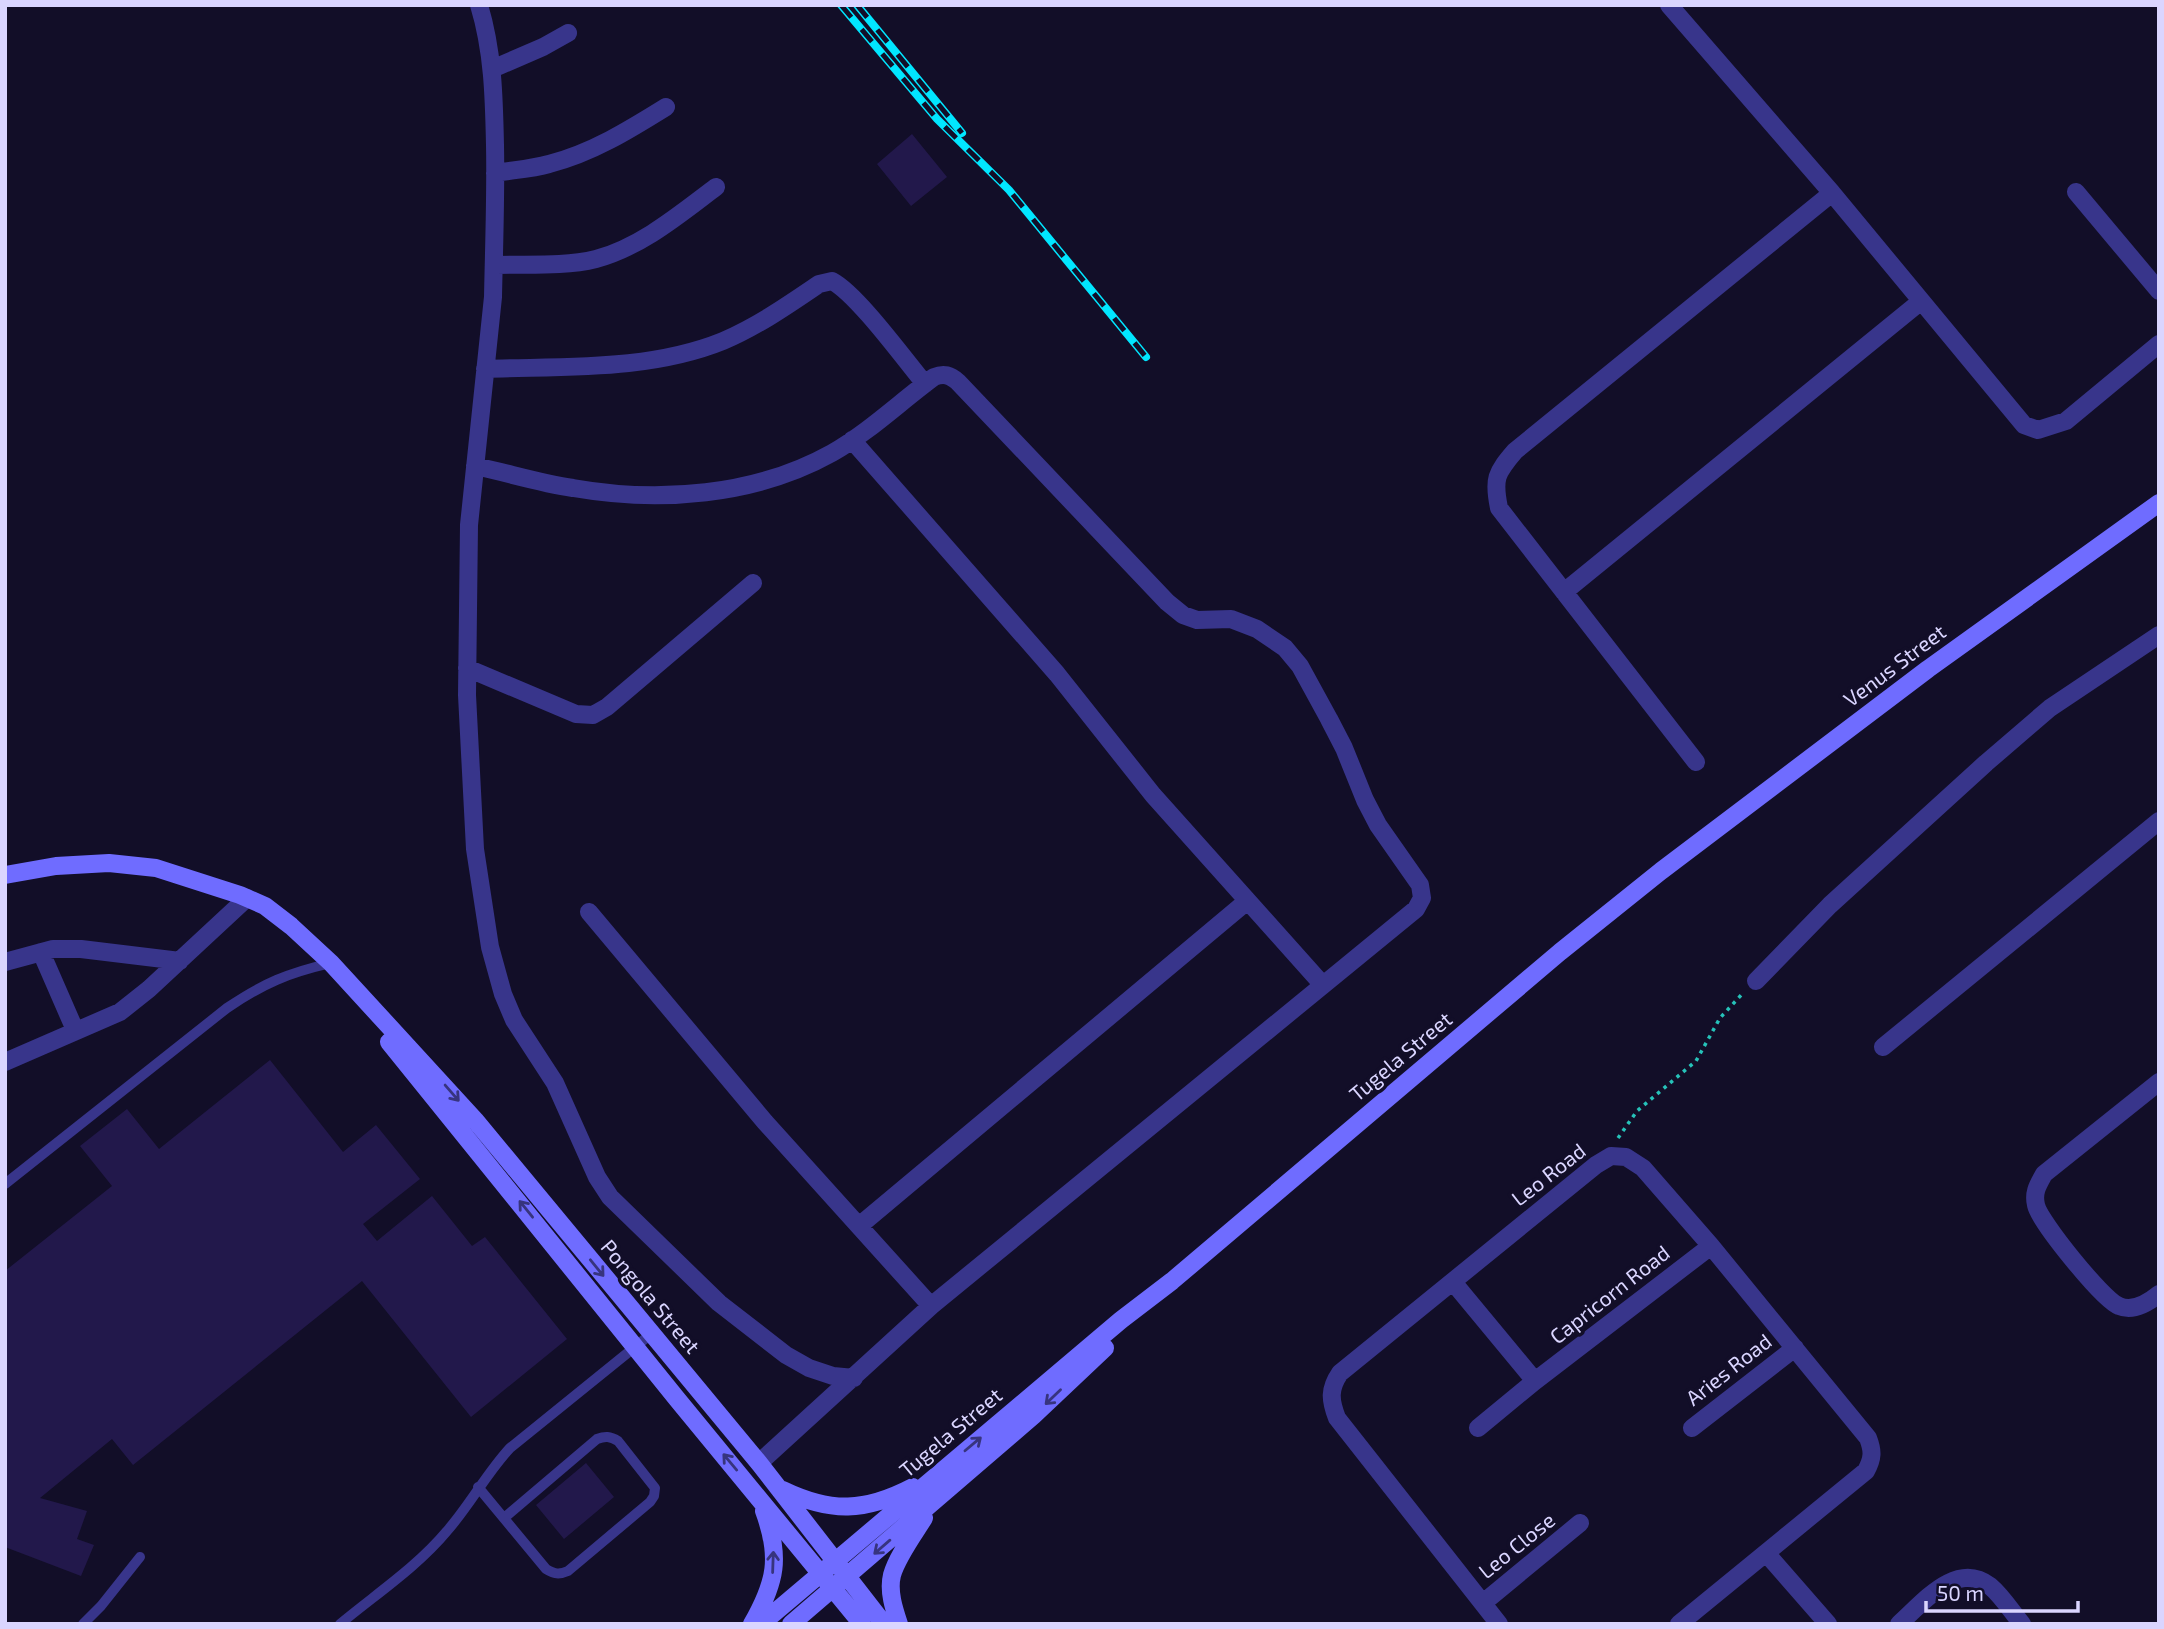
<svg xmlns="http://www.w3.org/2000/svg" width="2164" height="1629" font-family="'Exo 2',sans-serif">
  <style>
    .building { fill: #22184b }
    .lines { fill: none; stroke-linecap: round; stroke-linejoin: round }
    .path { stroke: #26c2b9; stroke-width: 3.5; stroke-dasharray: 3.5 5; stroke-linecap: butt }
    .lane { stroke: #38358b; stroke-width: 10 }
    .street { stroke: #38358b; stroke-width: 18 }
    .secondary { stroke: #6f6cff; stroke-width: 18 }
    .rail-casing { stroke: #01e6ff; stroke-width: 8 }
    .rail { stroke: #120e28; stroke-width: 5; stroke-dasharray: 16; stroke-linecap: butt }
    .oneway { stroke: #37347e }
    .labels { text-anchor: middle; stroke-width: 7; stroke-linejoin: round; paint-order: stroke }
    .street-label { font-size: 21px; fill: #dad5ff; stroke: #120e28 }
  </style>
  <rect width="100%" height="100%" fill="#120e28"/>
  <!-- building -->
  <path class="building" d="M 912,134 L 947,177 L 911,206 L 877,164 Z
    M 270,1060 L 343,1152 L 376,1125 L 420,1179 L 363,1224 L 377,1241 L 432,1196 L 472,1246 L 485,1237 L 567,1339 L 471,1417 L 362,1281 L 133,1465 L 112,1439 L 40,1498 L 87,1511 L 77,1539 L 94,1545 L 81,1576 L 5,1547 L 5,1271 L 112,1186 L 80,1146 L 127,1109 L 159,1149 Z
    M 586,1463 L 614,1497 L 564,1539 L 536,1505 Z"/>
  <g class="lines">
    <!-- path -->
    <path class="path" d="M 1618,1138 L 1637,1111 L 1696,1061 L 1720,1018 L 1744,992"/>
    <!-- lane -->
    <path class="lane" d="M 5,1184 L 227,1008 C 264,983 288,973 331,963
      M 478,1487 L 546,1569 C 554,1574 559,1575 568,1571 L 650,1502 L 654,1496 L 655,1488 L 618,1441 C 610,1436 605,1436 597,1439 L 504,1518
      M 83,1624 L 101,1606 L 140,1557
      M 340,1624 C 376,1594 417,1567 447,1531 C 470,1505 486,1474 510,1448 L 651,1334"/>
    <!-- street -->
    <path class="street" d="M 479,5 C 493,51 494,97 495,145 C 496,195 494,246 493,297 L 469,525 L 467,695 L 475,849 L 490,947 L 503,994 L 514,1020 L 555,1083 L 597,1177 L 610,1197 L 719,1303 L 786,1355 L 809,1368 L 833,1376 L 854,1378
      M 1669,5 L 1832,193 L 2024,425 L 2038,430 L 2066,421 L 2159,344
      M 492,69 L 543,47 L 568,33
      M 495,173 C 513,170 532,169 549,164 C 592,153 629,130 666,107
      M 2076,192 L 2159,291
      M 494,265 C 527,264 564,267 596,259 C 641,247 680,214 716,187
      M 485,369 C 564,366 649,371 723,341 C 758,326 788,305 819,284 L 832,281 C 857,294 905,360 925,384
      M 852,440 L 1057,674 L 1153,795 L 1322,984
      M 475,466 C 508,473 540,483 573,488 C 659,503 755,496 832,453 C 869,432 900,402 934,377 C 944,373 950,375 958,382 L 1167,602 L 1183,615 L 1197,620 L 1231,619 L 1257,629 L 1285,648 L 1300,666 L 1329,719 L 1344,748 L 1365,800 L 1378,825 L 1420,885 L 1422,898 L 1416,909 L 931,1306 L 759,1463
      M 1564,592 L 1920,302
      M 467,668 L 576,714 L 593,715 L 607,707 L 753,583
      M 1696,762 L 1499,508 C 1493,479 1496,473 1515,451 L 1832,193
      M 589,912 L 765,1122 L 931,1306
      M 41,952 L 75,1030
      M 5,962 L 53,949 L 81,949 L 180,961
      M 1756,981 L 1830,905 L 1986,763 L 2050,708 L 2159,635
      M 1883,1047 L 2159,821
      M 5,1062 L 120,1012 L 149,989 L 247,898
      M 2159,1082 L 2044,1174 C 2038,1185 2033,1192 2036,1205 C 2039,1221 2103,1300 2119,1306 C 2133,1312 2148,1303 2159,1294
      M 859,1226 L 1246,902
      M 1453,1282 L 1535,1381
      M 1478,1428 L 1535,1381 L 1711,1246
      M 1692,1428 L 1795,1348
      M 1766,1553 L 1828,1624
      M 1483,1603 L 1580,1523
      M 1499,1624 L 1337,1418 C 1330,1400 1329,1389 1340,1373 L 1596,1165 L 1611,1156 L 1626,1157 L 1643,1168 L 1711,1246 L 1868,1438 C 1873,1451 1873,1458 1866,1471 L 1679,1624
      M 1899,1624 C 1923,1603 1956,1560 1990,1586 C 2002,1596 2012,1612 2022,1624"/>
    <!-- secondary -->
    <path class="secondary" d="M 5,875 L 56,866 L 109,863 L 156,868 L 240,895 L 265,906 L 291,926 L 331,963 L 475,1120 L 759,1463 L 884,1624
      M 389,1042 L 677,1399 L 862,1624
      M 783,1490 C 831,1513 865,1512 913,1487
      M 752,1624 C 776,1582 781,1557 764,1511
      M 761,1624 L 1121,1320 L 1172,1281 L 1560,952 L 1661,871 L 1928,669 L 2159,503
      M 791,1624 L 1033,1416 L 1105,1348
      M 899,1624 C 894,1609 888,1591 892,1575 C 897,1557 914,1534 924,1518"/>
    <!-- rail casing -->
    <g class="rail-casing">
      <path id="rail" d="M 841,5 L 937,119 L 1009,190 L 1146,357
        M 857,5 L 962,133"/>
    </g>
    <!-- rail -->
    <use href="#rail" class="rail"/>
  </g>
  <!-- one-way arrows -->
  <defs><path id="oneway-shaft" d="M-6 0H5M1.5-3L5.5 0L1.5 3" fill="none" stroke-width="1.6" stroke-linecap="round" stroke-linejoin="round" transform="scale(1.75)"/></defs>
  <g class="oneway">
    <use href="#oneway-shaft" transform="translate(452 1093) rotate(49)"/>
    <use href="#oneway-shaft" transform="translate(526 1209) rotate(-129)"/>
    <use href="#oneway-shaft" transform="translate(597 1268) rotate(51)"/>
    <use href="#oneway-shaft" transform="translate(1053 1397) rotate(136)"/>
    <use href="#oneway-shaft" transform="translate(973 1444) rotate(-40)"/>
    <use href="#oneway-shaft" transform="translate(730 1462) rotate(-130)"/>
    <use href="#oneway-shaft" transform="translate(882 1547) rotate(139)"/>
    <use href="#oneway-shaft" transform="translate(773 1562) rotate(-88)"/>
  </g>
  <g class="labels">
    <!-- street labels -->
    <g class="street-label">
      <text transform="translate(1895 666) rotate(-37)" y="7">Venus Street</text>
      <text transform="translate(1401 1057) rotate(-40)" y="7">Tugela Street</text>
      <text transform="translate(1549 1175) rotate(-38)" y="7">Leo Road</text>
      <text transform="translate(1610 1295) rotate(-38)" y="7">Capricorn Road</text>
      <text transform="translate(650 1297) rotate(50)" y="7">Pongola Street</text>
      <text transform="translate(1729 1370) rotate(-38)" y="7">Aries Road</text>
      <text transform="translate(951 1433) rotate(-40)" y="7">Tugela Street</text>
      <text transform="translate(1517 1546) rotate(-39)" y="7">Leo Close</text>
    </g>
  </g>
  <!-- border -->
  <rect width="2164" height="1629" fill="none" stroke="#dad5ff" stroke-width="14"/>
  <!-- scale -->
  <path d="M1926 1601v10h152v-10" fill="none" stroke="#dad5ff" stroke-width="3.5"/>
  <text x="1937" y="1601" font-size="21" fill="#dad5ff" stroke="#120e28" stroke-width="5" paint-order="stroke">50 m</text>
</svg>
